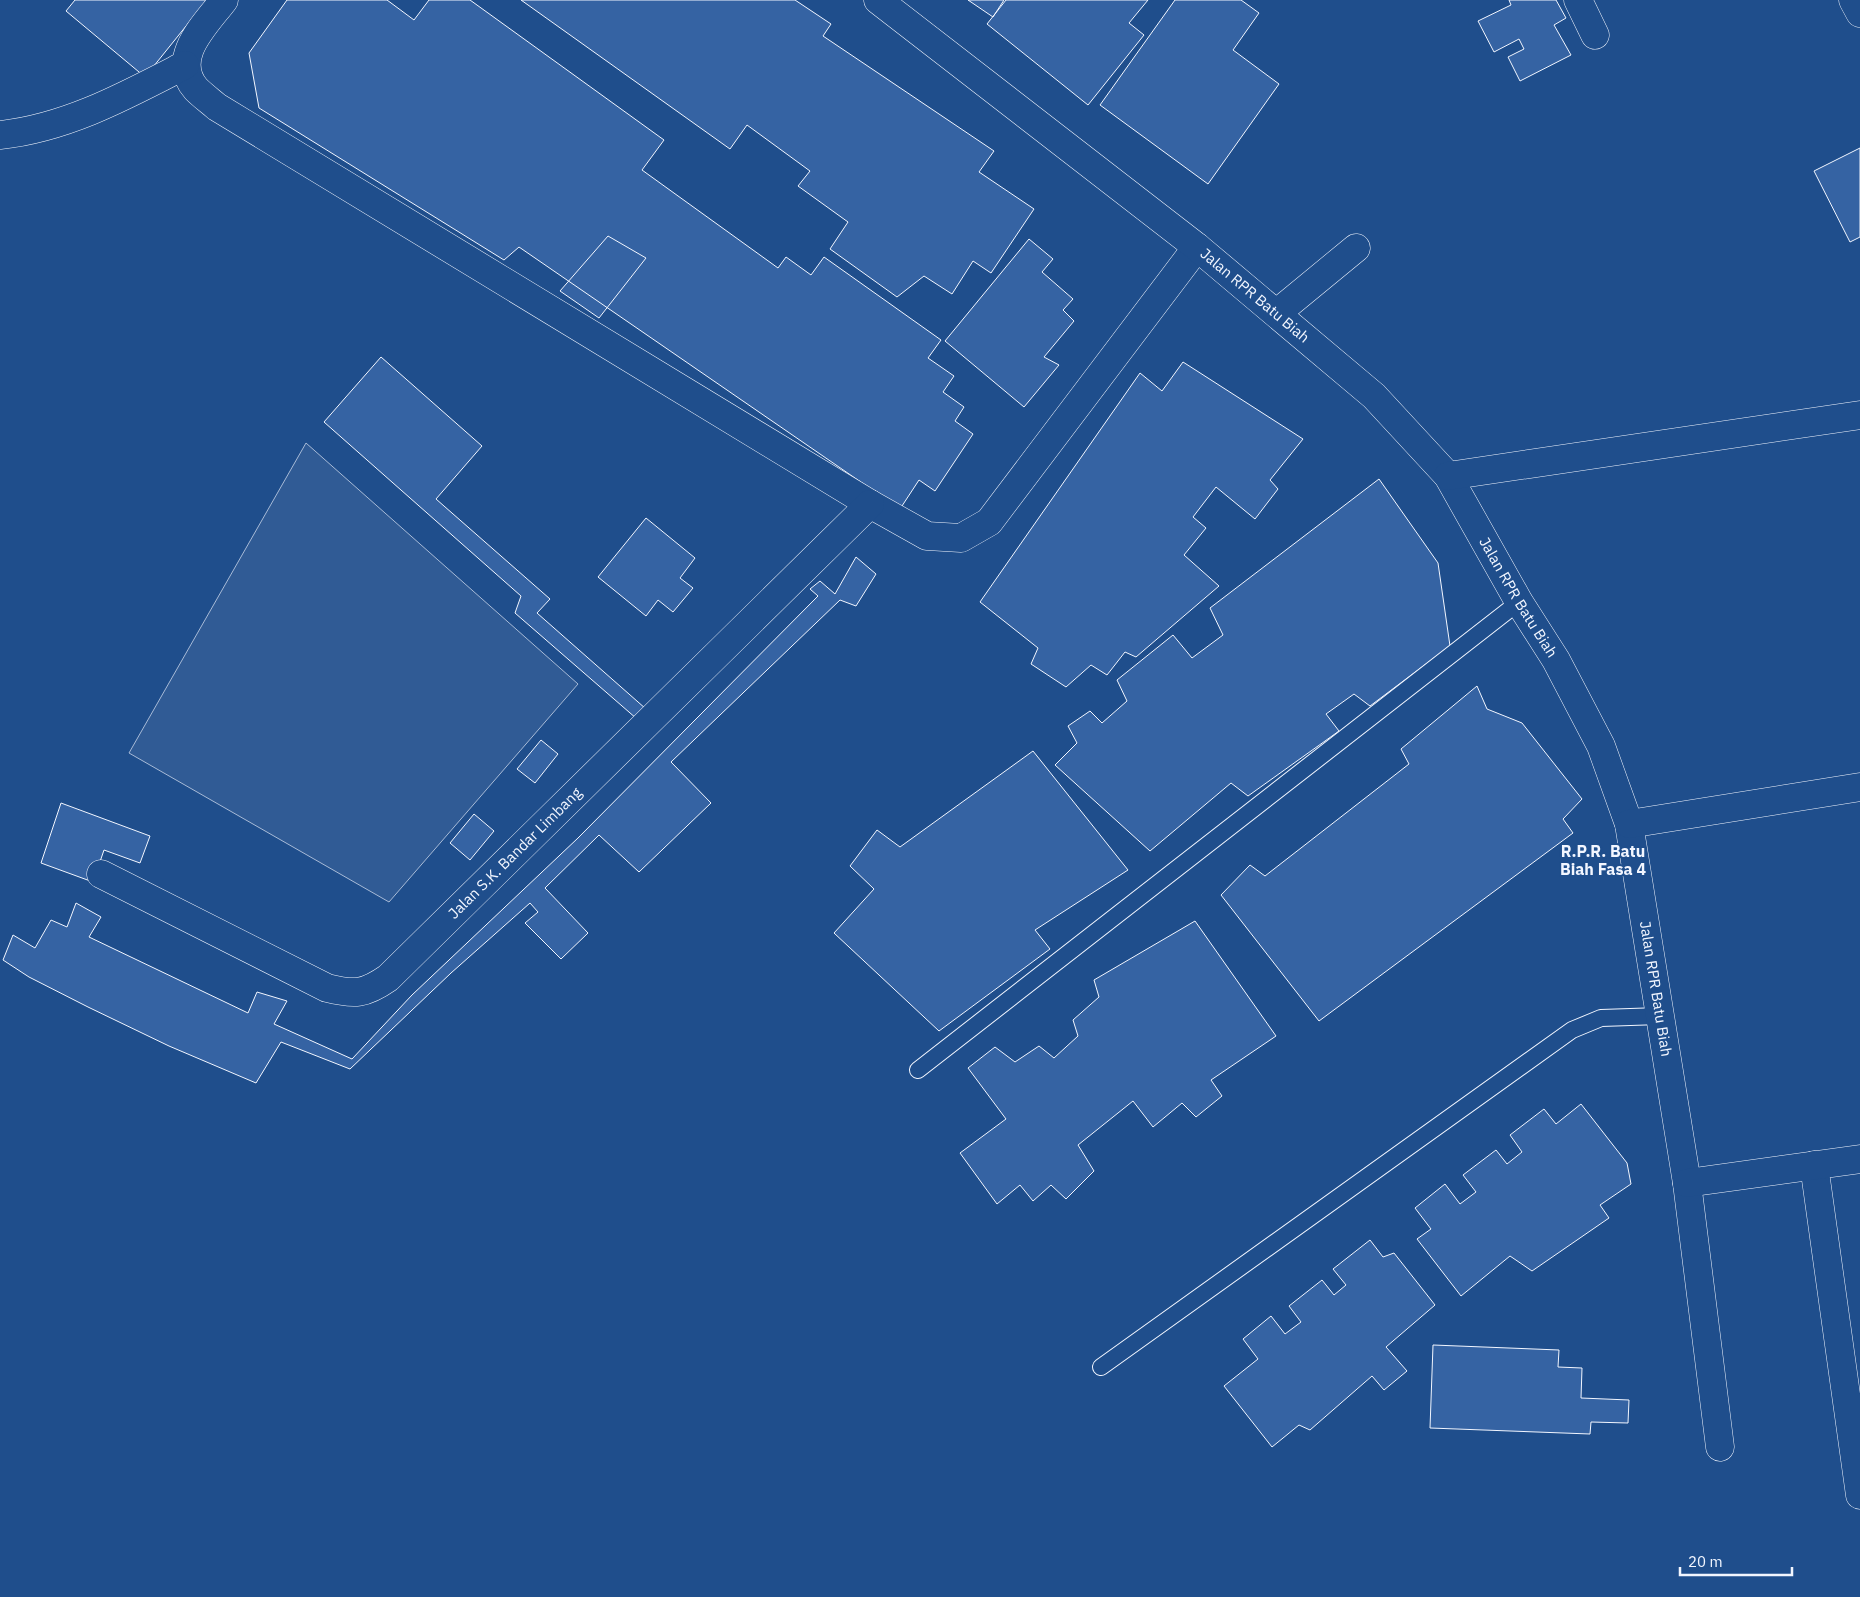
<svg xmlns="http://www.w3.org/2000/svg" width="1860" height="1597" font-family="'IBM Plex Sans',sans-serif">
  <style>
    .pitch { fill: #305b95; stroke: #a8bbd7 }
    .building { fill: #3563a3; stroke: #f2f6ff }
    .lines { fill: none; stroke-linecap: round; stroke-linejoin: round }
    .service-casing { stroke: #f2f6ff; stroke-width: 18 }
    .minor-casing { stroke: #f2f6ff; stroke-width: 29 }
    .service { stroke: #1f4e8c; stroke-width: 16 }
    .minor { stroke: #1f4e8c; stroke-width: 28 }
    .labels { text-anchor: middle; stroke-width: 4; stroke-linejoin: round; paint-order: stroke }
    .street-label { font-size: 15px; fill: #f2f6ff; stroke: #1f4e8c }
    .neighbourhood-label { font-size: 16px; font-weight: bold; fill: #f2f6ff; stroke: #1f4e8c }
  </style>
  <rect width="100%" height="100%" fill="#1f4e8c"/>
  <!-- pitch -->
  <path class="pitch" d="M 306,443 L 578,684 L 389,902 L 129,753 Z"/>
  <!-- building -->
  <path class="building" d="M 75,0 L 207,0 L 145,77 L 66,11 Z
    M 287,0 L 387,0 L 414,20 L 429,0 L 470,0 L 664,140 L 642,170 L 778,268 L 786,257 L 811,275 L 824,257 L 941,340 L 928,358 L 954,376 L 943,392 L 964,407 L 955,421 L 973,434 L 935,491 L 919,480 L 900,509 L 519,247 L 504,260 L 259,108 L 249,53 Z
    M 521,0 L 795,0 L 831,24 L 823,36 L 994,151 L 979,172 L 1034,209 L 991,273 L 973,261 L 952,294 L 924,276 L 897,297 L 830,249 L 848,222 L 798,186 L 810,171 L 747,125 L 730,149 Z
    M 968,0 L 1004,0 L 993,17 Z
    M 1006,0 L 1148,0 L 1129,23 L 1144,35 L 1088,105 L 987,24 Z
    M 1175,0 L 1241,0 L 1259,13 L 1233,50 L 1279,84 L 1208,184 L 1100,105 Z
    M 1509,0 L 1556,0 L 1566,18 L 1554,25 L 1571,55 L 1520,81 L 1508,57 L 1524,49 L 1519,39 L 1494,52 L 1478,21 L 1511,5 Z
    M 1860,148 L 1860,237 L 1850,242 L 1814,171 Z
    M 608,236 L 646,258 L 599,318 L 560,291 Z
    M 1029,239 L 1053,259 L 1042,272 L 1073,299 L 1063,310 L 1074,321 L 1044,357 L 1059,365 L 1024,407 L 945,341 Z
    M 381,357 L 482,446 L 436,499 L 550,599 L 537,613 L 646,709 L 637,719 L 515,613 L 521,596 L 324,422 Z
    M 1183,362 L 1303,439 L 1270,480 L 1278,489 L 1255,519 L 1216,487 L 1193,517 L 1206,528 L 1184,555 L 1219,586 L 1136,657 L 1125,652 L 1107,675 L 1091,665 L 1066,687 L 1031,664 L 1038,648 L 980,602 L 1140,373 L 1162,391 Z
    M 1379,479 L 1438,563 L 1450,646 L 1370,706 L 1354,694 L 1326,714 L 1339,731 L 1248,796 L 1231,783 L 1150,851 L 1055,765 L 1077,743 L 1068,726 L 1090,711 L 1102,723 L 1127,701 L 1117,680 L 1173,635 L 1192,658 L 1223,635 L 1210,608 Z
    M 646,518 L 695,558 L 680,578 L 693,588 L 673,612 L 658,600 L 646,616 L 598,577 Z
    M 856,557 L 876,574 L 856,606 L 840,600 L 671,762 L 711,803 L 639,872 L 599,835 L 545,888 L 588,933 L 561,959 L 525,923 L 538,912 L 530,903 L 451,973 L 350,1069 L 281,1042 L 256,1083 L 169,1046 L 88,1007 L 29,977 L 3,960 L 13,935 L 35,948 L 51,920 L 67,927 L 76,903 L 101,917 L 89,937 L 248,1013 L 257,992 L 287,1001 L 274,1024 L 352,1059 L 412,995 L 578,838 L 818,596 L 810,589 L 820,581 L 835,594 Z
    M 1477,686 L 1487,709 L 1522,723 L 1582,799 L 1563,819 L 1573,833 L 1319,1021 L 1221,895 L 1250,865 L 1265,876 L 1409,764 L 1401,749 Z
    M 541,740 L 558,754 L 535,783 L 517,769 Z
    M 1033,751 L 1128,870 L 1035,930 L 1050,949 L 939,1031 L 834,933 L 874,889 L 850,866 L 877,830 L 900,847 Z
    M 61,803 L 150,836 L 140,863 L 104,850 L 93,882 L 41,863 Z
    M 474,814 L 494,831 L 470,860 L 450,843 Z
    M 1195,921 L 1276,1036 L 1211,1080 L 1222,1096 L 1196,1117 L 1182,1103 L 1153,1127 L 1133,1101 L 1078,1145 L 1094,1171 L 1066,1199 L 1051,1185 L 1033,1201 L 1020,1185 L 997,1204 L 960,1153 L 1006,1119 L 968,1068 L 995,1047 L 1015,1062 L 1039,1046 L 1054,1058 L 1078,1036 L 1073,1020 L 1099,997 L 1094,980 Z
    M 1581,1104 L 1627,1163 L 1631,1184 L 1600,1205 L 1609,1218 L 1532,1271 L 1510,1256 L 1461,1296 L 1417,1239 L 1431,1229 L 1415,1208 L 1445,1184 L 1460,1204 L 1476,1192 L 1463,1175 L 1496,1150 L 1507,1164 L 1522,1152 L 1510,1135 L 1544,1109 L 1556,1124 Z
    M 1370,1240 L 1383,1257 L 1394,1253 L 1435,1305 L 1386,1347 L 1407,1371 L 1384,1390 L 1372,1376 L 1310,1430 L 1299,1425 L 1272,1447 L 1224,1386 L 1258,1359 L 1243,1339 L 1271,1316 L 1285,1334 L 1301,1322 L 1289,1306 L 1322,1280 L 1334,1295 L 1346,1285 L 1333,1269 Z
    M 1433,1345 L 1559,1350 L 1558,1367 L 1582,1368 L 1581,1398 L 1629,1400 L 1628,1423 L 1591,1422 L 1590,1434 L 1430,1428 Z"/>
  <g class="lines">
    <!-- service casing -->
    <g class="service-casing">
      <path id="service" d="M 918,1070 L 1519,602
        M 1101,1367 L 1572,1030 L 1601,1018 L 1660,1016"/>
    </g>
    <!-- minor casing -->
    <g class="minor-casing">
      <g id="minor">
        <path d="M 224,0 C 206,24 169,58 196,89 C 202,95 210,101 217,107 L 870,504 L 927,536 L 961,538 L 989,522 L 1197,247"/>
        <path id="s1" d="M 878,0 L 1197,247 L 1374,396 L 1448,476 L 1519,602 L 1556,660 L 1601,746 L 1629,824 L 1687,1183 L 1720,1447"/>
        <path d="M 1578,0 L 1595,35"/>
        <path d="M 1853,0 L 1860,13"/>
        <path d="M 0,135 C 67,128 127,95 185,65"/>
        <path d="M 1277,313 L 1356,248"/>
        <path d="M 1448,476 L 1860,415"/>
        <path d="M 1629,824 L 1860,787"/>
        <path id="s2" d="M 101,874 L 327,988 C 355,995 365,994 388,978 L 870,504"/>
        <path d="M 1814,1165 L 1860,1495"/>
        <path d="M 1687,1183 L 1860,1159"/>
      </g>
    </g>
    <!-- service -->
    <use href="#service" class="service"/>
    <!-- minor -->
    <use href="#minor" class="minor"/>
  </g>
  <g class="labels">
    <!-- street labels -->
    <g class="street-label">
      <text dy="5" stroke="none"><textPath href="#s1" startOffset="479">Jalan RPR Batu Biah</textPath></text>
      <text dy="5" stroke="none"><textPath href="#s1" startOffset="884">Jalan RPR Batu Biah</textPath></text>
      <text dy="5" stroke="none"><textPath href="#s2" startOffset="496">Jalan S.K. Bandar Limbang</textPath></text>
      <text dy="5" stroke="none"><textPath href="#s1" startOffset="1304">Jalan RPR Batu Biah</textPath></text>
    </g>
    <!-- neighbourhood labels -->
    <g class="neighbourhood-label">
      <text x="1603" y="857">R.P.R. Batu<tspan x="1603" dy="18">Biah Fasa 4</tspan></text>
    </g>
  </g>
  <!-- scale -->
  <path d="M1680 1567v8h112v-8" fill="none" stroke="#f2f6ff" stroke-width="2.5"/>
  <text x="1688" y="1567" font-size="15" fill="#f2f6ff" stroke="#1f4e8c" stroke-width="4" paint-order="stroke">20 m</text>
</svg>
